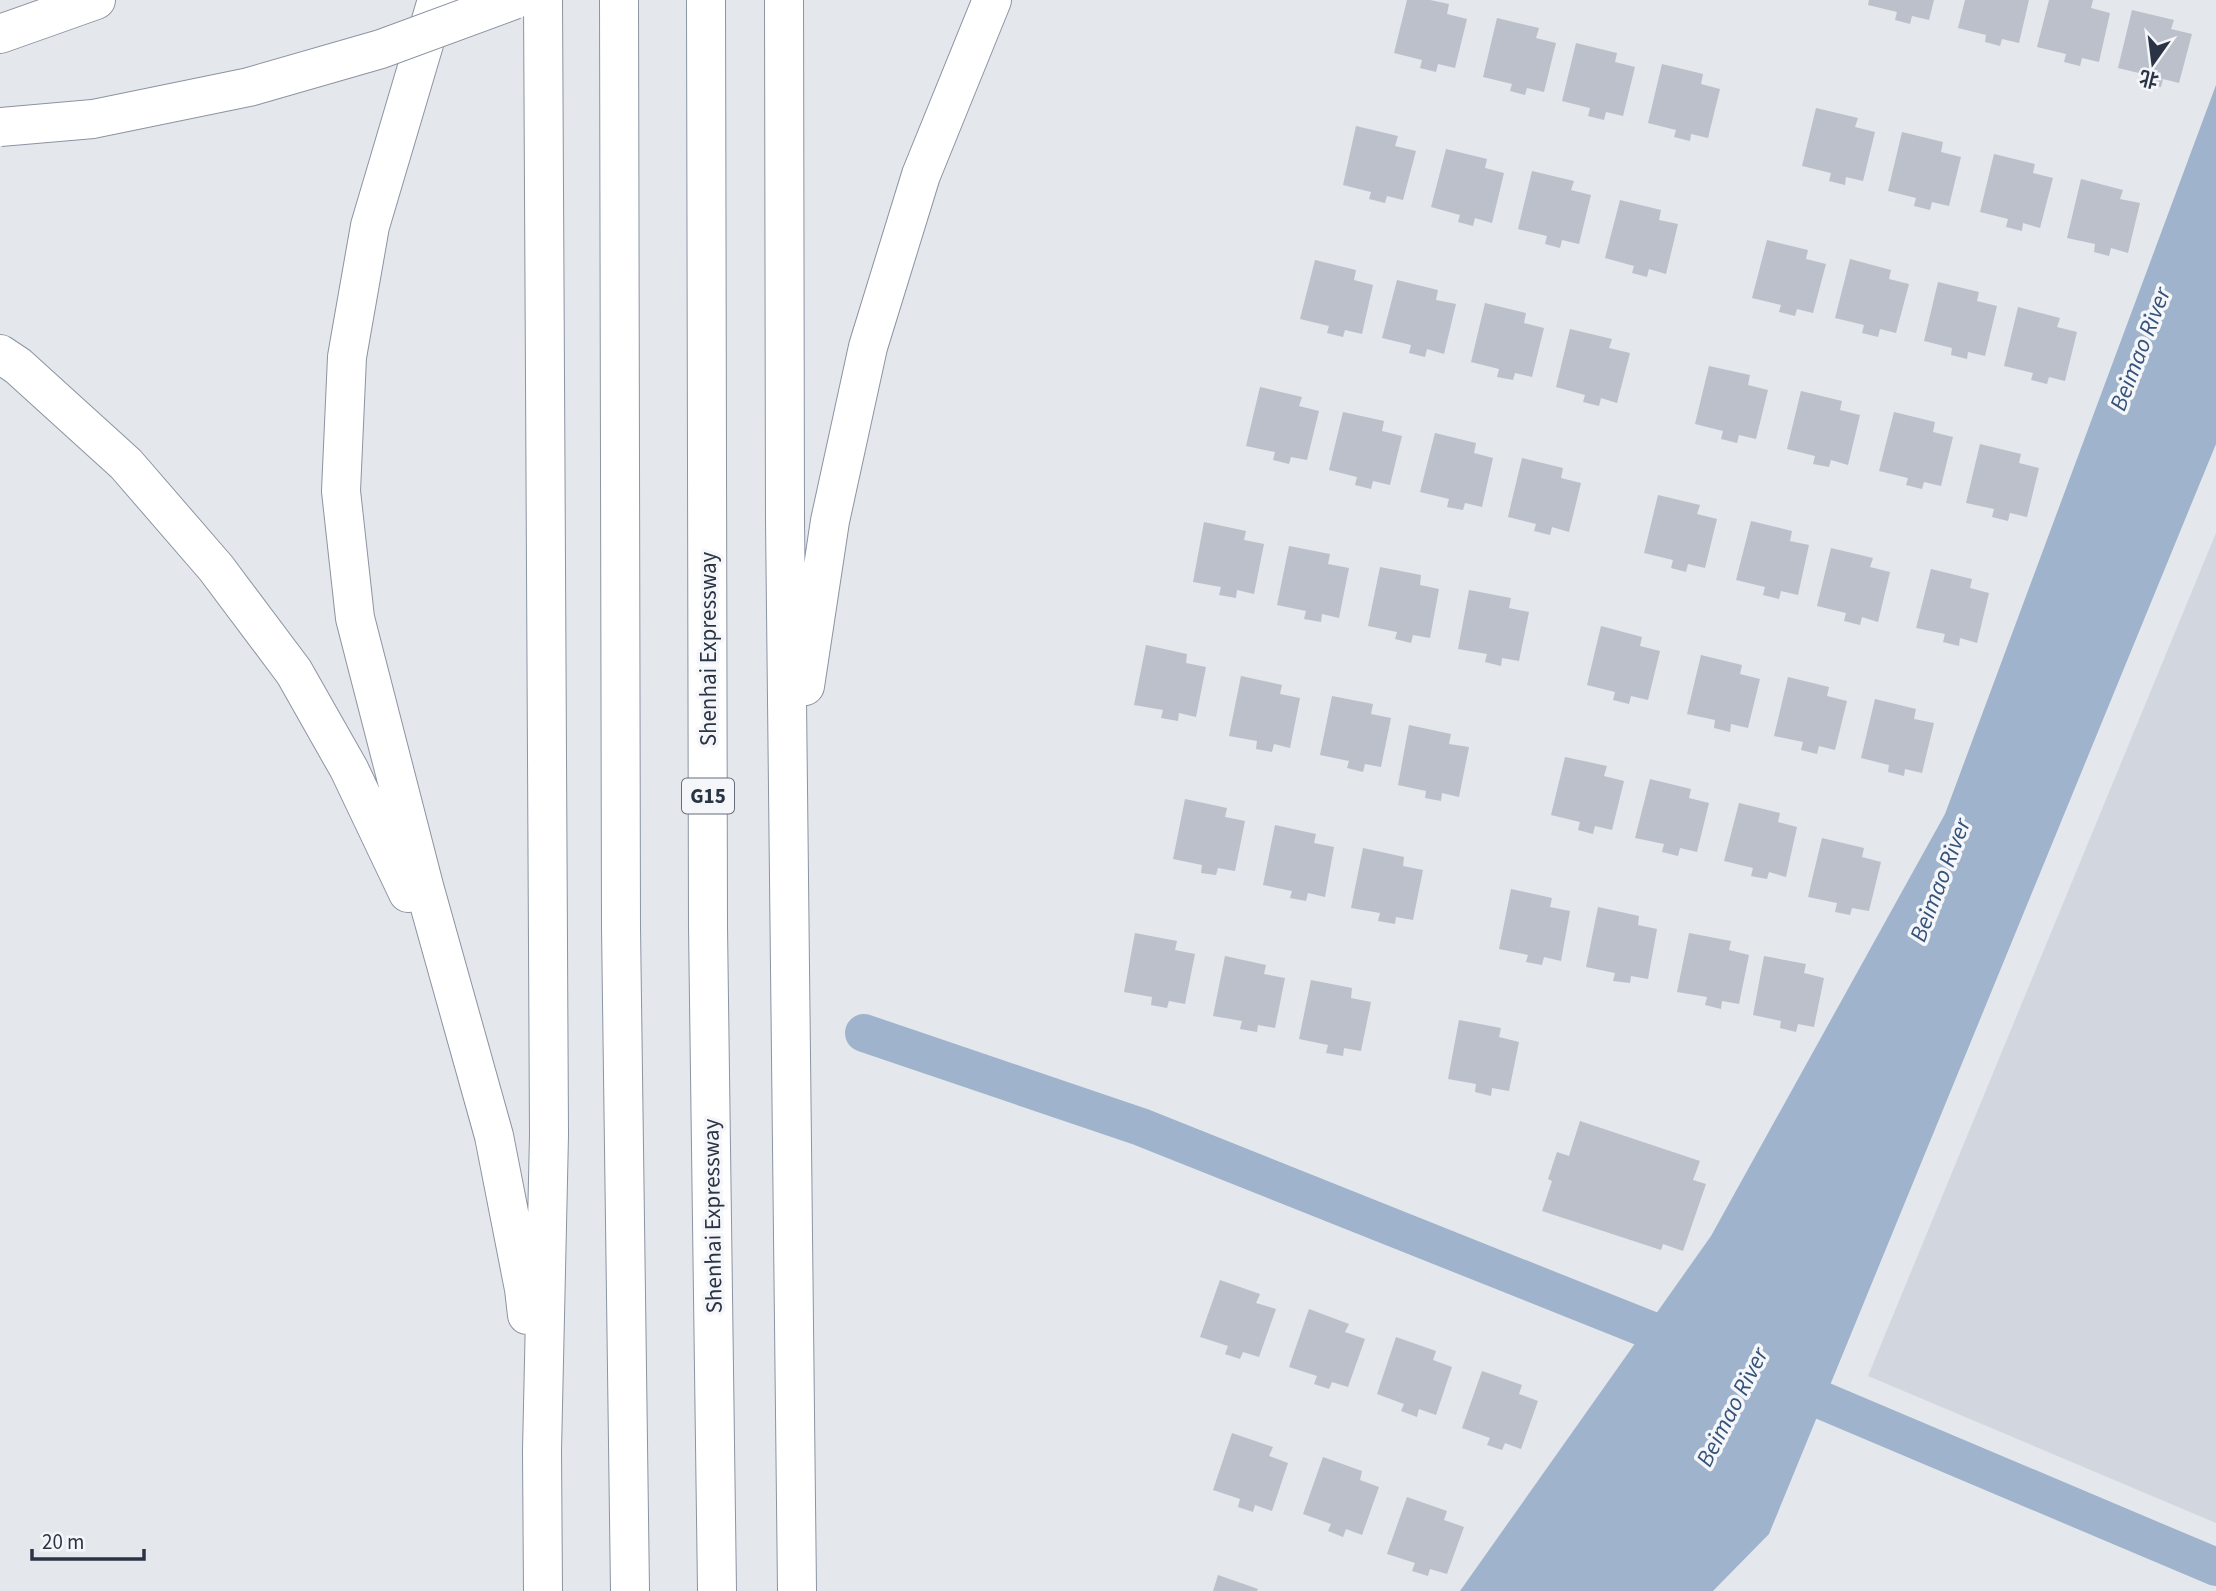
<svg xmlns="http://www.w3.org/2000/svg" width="2216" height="1591" font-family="'Source Sans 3','Noto Sans SC',sans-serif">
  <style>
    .built { fill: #d2d6de }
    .water { fill: #9fb4cc }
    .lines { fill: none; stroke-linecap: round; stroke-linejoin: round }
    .canal { stroke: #9fb4cc; stroke-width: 38 }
    .building { fill: #bbc0ca }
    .highway-casing { stroke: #8b94a3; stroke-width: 40 }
    .highway { stroke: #fff; stroke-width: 38 }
    .highway-bridge-casing { stroke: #8b94a3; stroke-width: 40; stroke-linecap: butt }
    .highway-bridge { stroke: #fff; stroke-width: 38 }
    .labels { text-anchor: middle; stroke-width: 7; stroke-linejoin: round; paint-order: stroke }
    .shield { fill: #f4f6f9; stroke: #676e7b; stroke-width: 2 }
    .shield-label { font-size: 21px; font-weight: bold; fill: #2b3445 }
    .street-label { font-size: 23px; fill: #2b3445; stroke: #f4f6f9 }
    .water-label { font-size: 24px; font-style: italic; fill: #34527a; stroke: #f4f6f9 }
  </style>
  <rect width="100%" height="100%" fill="#e4e7ec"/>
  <!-- built -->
  <path class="built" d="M 2216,533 L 2216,1523 L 1868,1376 Z"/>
  <!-- water -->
  <path class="water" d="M 2216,85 L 2216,444 L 1769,1534 L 1713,1591 L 1460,1591 L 1711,1236 L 1945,814 Z"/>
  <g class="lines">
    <!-- canal -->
    <path class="canal" d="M 864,1033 L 1141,1127 L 1695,1348
      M 1776,1381 L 2216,1567"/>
  </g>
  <!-- building -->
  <path class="building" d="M 1407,0 L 1430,0 L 1449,4 L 1447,14 L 1467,19 L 1455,68 L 1438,64 L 1436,72 L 1420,68 L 1422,60 L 1394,53 Z
    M 1869,0 L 1934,0 L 1929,20 L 1912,16 L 1910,24 L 1895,20 L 1897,12 L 1868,5 Z
    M 1965,0 L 2029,0 L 2019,43 L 2002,39 L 2000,46 L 1985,42 L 1986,35 L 1958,28 Z
    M 2049,0 L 2093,0 L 2091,8 L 2110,13 L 2099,62 L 2082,58 L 2080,66 L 2064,62 L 2066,54 L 2037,47 Z
    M 2132,10 L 2174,20 L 2171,29 L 2192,34 L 2179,83 L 2163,79 L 2161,87 L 2145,83 L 2147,75 L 2118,68 Z
    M 1497,18 L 1539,28 L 1536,38 L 1556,43 L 1544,92 L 1527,88 L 1525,95 L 1510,91 L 1512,84 L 1483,77 Z
    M 1576,43 L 1617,53 L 1615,62 L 1635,67 L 1623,116 L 1606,112 L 1604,120 L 1588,116 L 1590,108 L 1562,101 Z
    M 1662,64 L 1703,74 L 1701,84 L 1720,89 L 1708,138 L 1691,134 L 1690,141 L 1674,137 L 1676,130 L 1648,123 Z
    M 1816,108 L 1858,118 L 1855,127 L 1875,132 L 1863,181 L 1846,177 L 1845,185 L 1829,181 L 1831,173 L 1802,166 Z
    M 1356,126 L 1398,136 L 1395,146 L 1416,151 L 1403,200 L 1387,196 L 1385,203 L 1369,199 L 1371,192 L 1343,185 Z
    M 1902,132 L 1943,142 L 1941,152 L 1961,157 L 1949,206 L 1932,202 L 1930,210 L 1914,206 L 1916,198 L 1888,191 Z
    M 1446,149 L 1487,159 L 1485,168 L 1504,173 L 1492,223 L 1475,218 L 1473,226 L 1458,222 L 1460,215 L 1431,207 Z
    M 1994,154 L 2035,164 L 2033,173 L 2053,178 L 2040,228 L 2023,223 L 2022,231 L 2006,227 L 2008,219 L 1980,212 Z
    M 1532,171 L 1574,181 L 1571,190 L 1591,195 L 1579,244 L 1562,240 L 1560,248 L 1545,244 L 1547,236 L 1518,229 Z
    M 2081,179 L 2123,190 L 2120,199 L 2140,203 L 2128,253 L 2111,248 L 2109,256 L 2094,252 L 2095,244 L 2067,238 Z
    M 1620,200 L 1661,210 L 1659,220 L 1678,224 L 1666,274 L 1649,269 L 1647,277 L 1632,273 L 1634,266 L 1605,258 Z
    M 1767,240 L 1808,250 L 1806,259 L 1826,264 L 1813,313 L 1797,309 L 1795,316 L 1779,312 L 1781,305 L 1752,298 Z
    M 1850,259 L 1891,270 L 1889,279 L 1909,284 L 1896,333 L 1880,329 L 1878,337 L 1862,333 L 1864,325 L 1835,318 Z
    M 1315,260 L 1356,270 L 1354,280 L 1373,285 L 1362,334 L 1345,330 L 1343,337 L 1327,333 L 1329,326 L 1300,319 Z
    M 1397,280 L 1438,290 L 1436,300 L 1456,304 L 1444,354 L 1427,349 L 1425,357 L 1409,353 L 1411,345 L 1382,338 Z
    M 1938,282 L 1979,292 L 1977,301 L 1997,306 L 1985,356 L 1968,352 L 1967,359 L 1951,355 L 1952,348 L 1924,341 Z
    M 1485,303 L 1526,313 L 1524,323 L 1544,328 L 1532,377 L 1515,373 L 1513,380 L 1497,377 L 1499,369 L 1471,362 Z
    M 2018,307 L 2060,318 L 2057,327 L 2077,332 L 2065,381 L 2049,377 L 2047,384 L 2031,380 L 2033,373 L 2004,366 Z
    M 1570,329 L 1612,339 L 1609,348 L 1630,353 L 1617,403 L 1601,398 L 1599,406 L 1583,402 L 1585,395 L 1556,387 Z
    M 1709,366 L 1750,375 L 1748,385 L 1768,390 L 1756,439 L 1739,435 L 1737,443 L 1721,439 L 1723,431 L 1695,424 Z
    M 1260,387 L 1302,397 L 1299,406 L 1319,411 L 1307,460 L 1291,457 L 1289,464 L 1273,460 L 1275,452 L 1246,446 Z
    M 1801,391 L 1842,401 L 1840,410 L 1860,415 L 1848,465 L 1831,460 L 1829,467 L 1813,464 L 1815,456 L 1787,449 Z
    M 1343,412 L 1384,421 L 1382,431 L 1402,436 L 1390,485 L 1373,481 L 1371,489 L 1355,485 L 1357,477 L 1329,470 Z
    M 1894,412 L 1935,422 L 1933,432 L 1953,437 L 1941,486 L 1924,482 L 1922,489 L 1906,485 L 1908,478 L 1879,471 Z
    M 1435,433 L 1476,443 L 1474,453 L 1493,458 L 1482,507 L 1465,503 L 1463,510 L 1447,507 L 1449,499 L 1420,492 Z
    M 1980,444 L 2021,454 L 2019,463 L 2039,468 L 2027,517 L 2010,513 L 2008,521 L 1992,517 L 1994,509 L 1966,503 Z
    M 1522,458 L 1563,468 L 1561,478 L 1581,483 L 1569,532 L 1552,527 L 1550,535 L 1534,531 L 1536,524 L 1508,517 Z
    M 1658,495 L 1700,505 L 1697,514 L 1717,519 L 1705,568 L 1688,564 L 1686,572 L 1671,568 L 1673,560 L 1644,553 Z
    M 1751,521 L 1792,531 L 1790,541 L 1809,545 L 1798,595 L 1781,591 L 1779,599 L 1763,595 L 1765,587 L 1736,580 Z
    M 1204,522 L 1246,531 L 1244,540 L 1264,544 L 1254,594 L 1237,590 L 1236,598 L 1219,595 L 1221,587 L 1193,582 Z
    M 1289,546 L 1330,554 L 1328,564 L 1349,568 L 1339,618 L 1322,614 L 1321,622 L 1304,619 L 1306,611 L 1277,605 Z
    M 1831,548 L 1873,558 L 1870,567 L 1890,572 L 1878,622 L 1862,617 L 1860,625 L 1844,621 L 1846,613 L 1817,606 Z
    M 1380,567 L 1421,575 L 1420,585 L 1439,589 L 1430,638 L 1413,635 L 1411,643 L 1395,639 L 1397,632 L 1368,626 Z
    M 1931,569 L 1972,579 L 1970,588 L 1989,593 L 1977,643 L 1960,638 L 1959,646 L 1943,642 L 1945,634 L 1916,628 Z
    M 1469,590 L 1511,598 L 1509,608 L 1529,612 L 1519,661 L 1502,658 L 1501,666 L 1485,662 L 1487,654 L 1458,649 Z
    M 1601,626 L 1642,637 L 1640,646 L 1660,651 L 1648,700 L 1631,696 L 1629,704 L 1613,700 L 1615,692 L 1587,685 Z
    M 1146,645 L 1187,654 L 1186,663 L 1206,667 L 1196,717 L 1179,713 L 1178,721 L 1161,718 L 1163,710 L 1134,705 Z
    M 1701,655 L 1742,665 L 1740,674 L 1760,679 L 1748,728 L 1731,724 L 1730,732 L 1714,728 L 1715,720 L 1687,714 Z
    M 1241,676 L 1282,685 L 1280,694 L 1300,698 L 1290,748 L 1274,744 L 1272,752 L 1256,749 L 1257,741 L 1229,736 Z
    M 1788,677 L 1829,687 L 1827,696 L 1847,701 L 1835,750 L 1819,746 L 1817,754 L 1801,750 L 1803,742 L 1774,736 Z
    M 1332,696 L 1373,704 L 1371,714 L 1391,718 L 1381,767 L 1365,764 L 1363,772 L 1347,768 L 1349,761 L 1320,755 Z
    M 1875,699 L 1916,709 L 1914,719 L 1934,723 L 1922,773 L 1905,769 L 1904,776 L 1888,772 L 1889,765 L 1861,758 Z
    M 1409,725 L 1451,734 L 1449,744 L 1469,747 L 1459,797 L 1442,793 L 1441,801 L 1425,798 L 1426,791 L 1398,785 Z
    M 1565,757 L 1607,766 L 1604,776 L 1624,781 L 1612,830 L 1595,826 L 1593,834 L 1578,830 L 1580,822 L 1551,815 Z
    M 1650,779 L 1691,789 L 1689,798 L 1709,803 L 1697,852 L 1680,848 L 1678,856 L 1662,852 L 1664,844 L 1635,838 Z
    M 1185,799 L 1227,808 L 1225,817 L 1245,821 L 1235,871 L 1218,868 L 1216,875 L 1201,873 L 1202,865 L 1173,859 Z
    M 1739,803 L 1780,813 L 1778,822 L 1797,827 L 1786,877 L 1769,872 L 1767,879 L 1751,876 L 1753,868 L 1724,861 Z
    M 1275,825 L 1316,834 L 1314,843 L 1334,847 L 1325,897 L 1308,893 L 1306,901 L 1290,898 L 1292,891 L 1263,885 Z
    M 1822,838 L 1864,848 L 1862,857 L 1881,862 L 1869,911 L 1852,908 L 1850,915 L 1835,912 L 1837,903 L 1808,897 Z
    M 1363,848 L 1404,857 L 1403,866 L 1423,870 L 1413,920 L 1396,917 L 1395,924 L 1378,921 L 1380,913 L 1351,908 Z
    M 1511,889 L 1552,898 L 1550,907 L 1570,911 L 1561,961 L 1544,957 L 1542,965 L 1526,962 L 1528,955 L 1499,949 Z
    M 1598,907 L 1639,916 L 1638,925 L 1657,929 L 1648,979 L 1631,976 L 1630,983 L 1613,981 L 1615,973 L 1586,967 Z
    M 1135,933 L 1177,941 L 1175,950 L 1195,954 L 1185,1004 L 1169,1001 L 1167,1008 L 1151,1005 L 1152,997 L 1124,992 Z
    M 1689,933 L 1731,941 L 1729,950 L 1749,955 L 1739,1004 L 1722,1001 L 1721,1009 L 1705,1005 L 1707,997 L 1677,992 Z
    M 1225,956 L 1266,965 L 1264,974 L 1285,978 L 1275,1028 L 1258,1025 L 1257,1032 L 1240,1029 L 1242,1021 L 1213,1016 Z
    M 1764,956 L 1806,964 L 1804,973 L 1824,978 L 1814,1027 L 1798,1024 L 1796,1032 L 1780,1028 L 1781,1021 L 1753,1015 Z
    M 1311,980 L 1352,988 L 1351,998 L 1371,1002 L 1361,1051 L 1344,1048 L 1343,1056 L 1326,1053 L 1328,1045 L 1299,1039 Z
    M 1459,1020 L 1501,1028 L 1499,1037 L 1519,1042 L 1509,1091 L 1492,1088 L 1491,1096 L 1475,1092 L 1476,1084 L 1448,1079 Z
    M 1580,1121 L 1700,1161 L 1693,1180 L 1706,1184 L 1683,1251 L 1663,1244 L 1661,1250 L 1542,1211 L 1552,1181 L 1548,1179 L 1557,1152 L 1569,1156 Z
    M 1220,1280 L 1260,1294 L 1256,1303 L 1276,1309 L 1259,1357 L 1243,1352 L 1240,1359 L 1225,1354 L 1228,1346 L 1200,1337 Z
    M 1309,1309 L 1349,1324 L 1345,1332 L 1365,1339 L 1348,1387 L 1332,1382 L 1329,1389 L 1314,1384 L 1317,1376 L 1289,1367 Z
    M 1396,1337 L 1436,1351 L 1433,1360 L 1452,1367 L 1436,1415 L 1419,1409 L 1417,1417 L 1401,1411 L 1404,1404 L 1377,1394 Z
    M 1482,1371 L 1522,1385 L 1519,1394 L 1538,1401 L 1521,1449 L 1505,1443 L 1502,1450 L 1487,1445 L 1490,1438 L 1462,1428 Z
    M 1232,1433 L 1273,1447 L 1269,1456 L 1288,1463 L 1272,1511 L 1255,1505 L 1253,1512 L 1238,1507 L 1240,1499 L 1213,1490 Z
    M 1323,1457 L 1362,1471 L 1360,1480 L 1379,1487 L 1362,1535 L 1346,1529 L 1343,1537 L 1328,1531 L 1331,1524 L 1303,1514 Z
    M 1407,1497 L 1447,1511 L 1444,1520 L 1464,1527 L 1447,1574 L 1430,1569 L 1428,1576 L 1412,1571 L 1415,1563 L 1387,1554 Z
    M 1218,1575 L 1258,1589 L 1257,1591 L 1213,1591 Z"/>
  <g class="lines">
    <!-- highway casing -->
    <g class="highway-casing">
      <path id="highway" d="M 437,0 L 370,226 L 347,357 L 341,491 L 355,618 L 424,886 L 494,1136 L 524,1289 L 527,1315
        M 619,0 L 621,927 L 630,1591
        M 706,0 L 708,926 L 717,1591
        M 784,0 L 785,521 L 797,1591
        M 0,34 L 96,0
        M 0,354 L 18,366 L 126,464 L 216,568 L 294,672 L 349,769 L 408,893
        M 805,686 L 830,521 L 868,347 L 921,175 L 992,0
        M 543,1591 L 542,1451 L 549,1135 L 543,0"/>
    </g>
    <!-- highway -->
    <use href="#highway" class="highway"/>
    <!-- highway-bridge casing -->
    <g class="highway-bridge-casing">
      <path id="highway-bridge" d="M 0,127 L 93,119 L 249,87 L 381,49 L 514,0"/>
    </g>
    <!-- highway-bridge -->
    <use href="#highway-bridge" class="highway-bridge"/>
  </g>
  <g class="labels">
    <!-- shield labels -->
    <rect class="shield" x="682" y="778.5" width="52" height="35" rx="5"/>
    <g class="shield-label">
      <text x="708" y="803">G15</text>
    </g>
    <!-- street labels -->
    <g class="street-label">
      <text transform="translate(708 649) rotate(-90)" y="8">Shenhai Expressway</text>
      <text transform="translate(712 1216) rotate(-91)" y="8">Shenhai Expressway</text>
    </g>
    <!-- water labels -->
    <g class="water-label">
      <text transform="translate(2140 349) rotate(-69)" y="8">Beimao River</text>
      <text transform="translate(1940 880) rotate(-69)" y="8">Beimao River</text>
      <text transform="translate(1732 1407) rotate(-63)" y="8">Beimao River</text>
    </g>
  </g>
  <!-- north arrow -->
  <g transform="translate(2153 63) rotate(194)" stroke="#f4f6f9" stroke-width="5" paint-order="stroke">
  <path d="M0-5L12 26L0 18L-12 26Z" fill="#2b3445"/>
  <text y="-10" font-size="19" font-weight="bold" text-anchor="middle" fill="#2b3445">北</text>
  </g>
  <!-- scale -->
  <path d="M32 1549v10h112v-10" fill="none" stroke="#2b3445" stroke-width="3.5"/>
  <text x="42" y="1549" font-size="21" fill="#2b3445" stroke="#f4f6f9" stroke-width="5" paint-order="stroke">20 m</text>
</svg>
